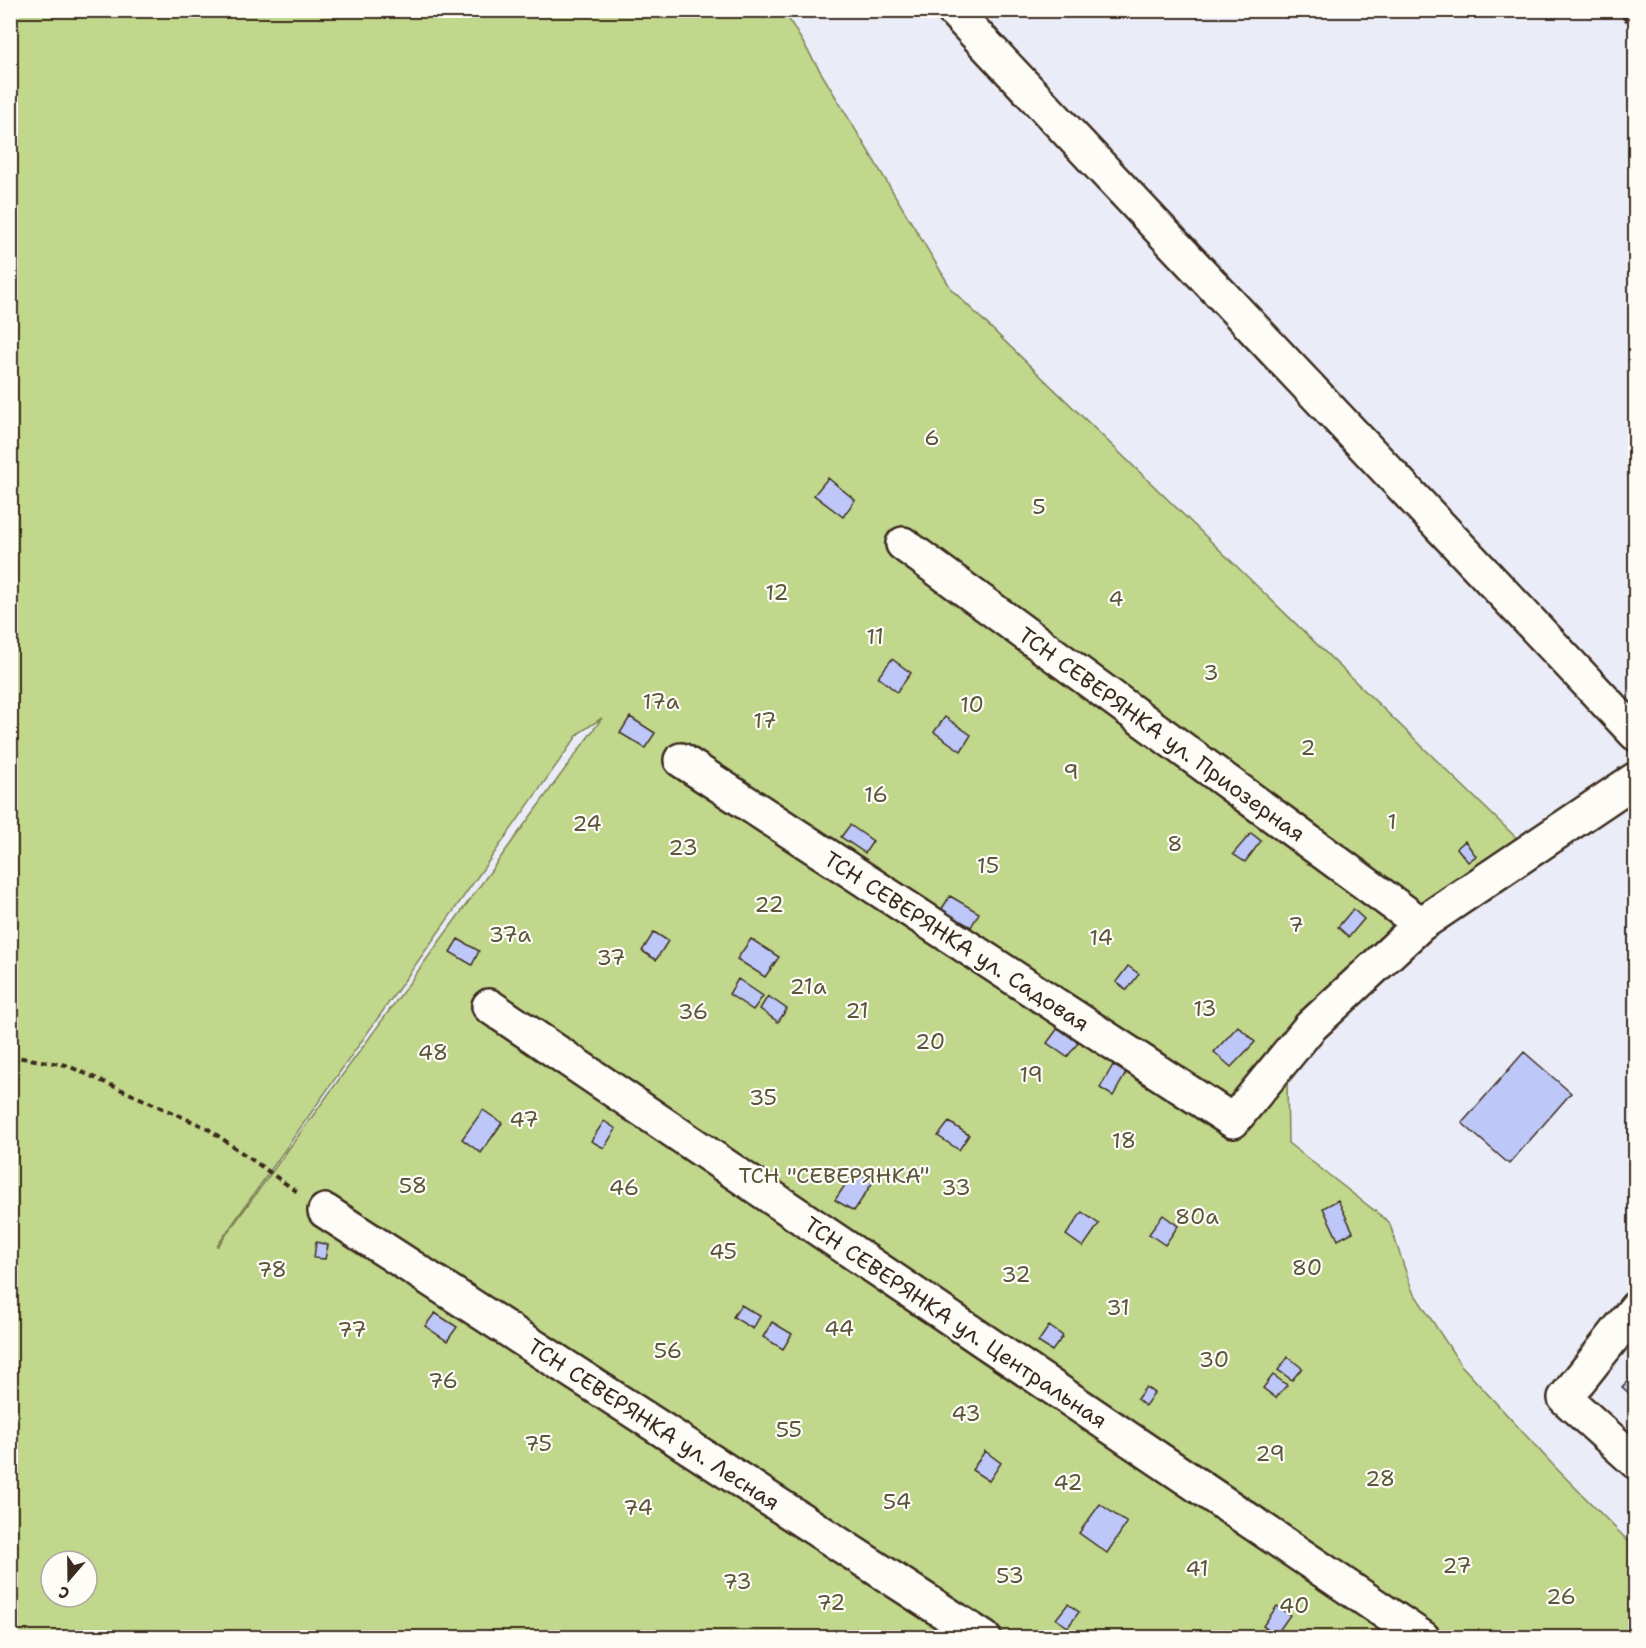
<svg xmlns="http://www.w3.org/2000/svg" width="1646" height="1648" font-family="'Shantell Sans',sans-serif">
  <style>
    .green { fill: #c1d78c; stroke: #7e8055; stroke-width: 1.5; fill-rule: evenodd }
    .building { fill: #bdc8f9; stroke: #3b2a1e; stroke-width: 1.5 }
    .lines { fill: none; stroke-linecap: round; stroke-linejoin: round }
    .minor-casing { stroke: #3b2a1e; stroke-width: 38 }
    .path { stroke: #3b2a1e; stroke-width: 4; stroke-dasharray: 6 4.5; stroke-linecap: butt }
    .minor { stroke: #fdfcf7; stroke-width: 33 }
    .labels { text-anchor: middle; stroke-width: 4.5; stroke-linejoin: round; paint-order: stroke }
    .park-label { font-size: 22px; fill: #5c553a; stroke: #fdfcf7 }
    .street-label { font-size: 22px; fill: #3b2a1e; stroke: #fdfcf7 }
  </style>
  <rect width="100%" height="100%" fill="#eaecf8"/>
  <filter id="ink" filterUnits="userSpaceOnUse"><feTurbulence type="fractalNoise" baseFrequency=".0167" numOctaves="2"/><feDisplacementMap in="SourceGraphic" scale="12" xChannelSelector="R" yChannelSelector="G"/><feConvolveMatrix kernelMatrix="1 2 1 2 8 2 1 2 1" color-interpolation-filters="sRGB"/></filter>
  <g filter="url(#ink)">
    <!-- green -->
    <path class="green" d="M 10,11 L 784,11 L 952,290 L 1533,854 L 1428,927 L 1310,1042 L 1287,1081 L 1288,1143 L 1389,1222 L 1412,1290 L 1461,1365 L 1554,1466 L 1635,1548 L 1635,1637 L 11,1637 ZM 602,718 L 218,1246 L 217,1246 L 579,733 ZM 51,1561 L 87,1561 L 87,1597 L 51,1597 Z"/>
    <!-- building -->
    <path class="building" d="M 828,478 L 855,500 L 843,517 L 814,495 Z
      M 892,659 L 911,673 L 897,692 L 878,677 Z
      M 630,717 L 655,733 L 645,748 L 620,733 Z
      M 945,717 L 971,735 L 961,751 L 934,732 Z
      M 850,825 L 873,841 L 865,853 L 841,837 Z
      M 1251,833 L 1261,841 L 1245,862 L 1233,854 Z
      M 1465,841 L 1476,856 L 1468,862 L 1457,848 Z
      M 950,896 L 979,913 L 971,927 L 941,910 Z
      M 1353,909 L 1364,919 L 1349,937 L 1338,927 Z
      M 654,932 L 668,941 L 656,960 L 642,951 Z
      M 458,939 L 479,951 L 472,965 L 450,952 Z
      M 751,939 L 779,957 L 765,977 L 737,959 Z
      M 1128,966 L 1139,974 L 1127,990 L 1116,982 Z
      M 738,979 L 763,996 L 753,1010 L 729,994 Z
      M 768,996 L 787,1009 L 778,1022 L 760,1009 Z
      M 1238,1026 L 1255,1042 L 1231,1067 L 1214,1052 Z
      M 1058,1028 L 1078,1043 L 1067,1057 L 1047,1043 Z
      M 1524,1052 L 1571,1093 L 1509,1164 L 1462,1123 Z
      M 1113,1065 L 1126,1073 L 1113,1096 L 1100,1088 Z
      M 483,1110 L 502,1123 L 481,1153 L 462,1139 Z
      M 604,1121 L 616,1129 L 604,1148 L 591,1141 Z
      M 949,1122 L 969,1135 L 959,1150 L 938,1136 Z
      M 855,1170 L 873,1182 L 854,1211 L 835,1200 Z
      M 1338,1200 L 1353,1232 L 1338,1240 L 1323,1208 Z
      M 1082,1212 L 1099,1224 L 1083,1247 L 1066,1235 Z
      M 1163,1215 L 1178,1226 L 1165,1245 L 1149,1234 Z
      M 316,1242 L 328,1245 L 325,1259 L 314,1258 Z
      M 741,1305 L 760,1316 L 753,1329 L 733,1317 Z
      M 435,1313 L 457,1327 L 447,1341 L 425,1326 Z
      M 772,1322 L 792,1334 L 783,1349 L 763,1337 Z
      M 1049,1326 L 1063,1336 L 1052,1351 L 1038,1342 Z
      M 1288,1357 L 1302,1368 L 1292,1380 L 1278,1370 Z
      M 1636,1372 L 1636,1399 L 1622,1387 Z
      M 1273,1375 L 1287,1385 L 1276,1398 L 1263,1388 Z
      M 1146,1387 L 1154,1393 L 1145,1406 L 1137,1399 Z
      M 985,1451 L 1001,1463 L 989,1481 L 972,1470 Z
      M 1100,1504 L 1127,1523 L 1107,1553 L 1079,1533 Z
      M 1068,1604 L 1079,1612 L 1068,1627 L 1056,1619 Z
      M 1277,1606 L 1290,1615 L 1276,1635 L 1263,1626 Z"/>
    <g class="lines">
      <!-- minor casing -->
      <g class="minor-casing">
        <path id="minor" d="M 953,10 L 1636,734
          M 903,544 L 1421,924
          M 681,760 L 1233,1121 L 1310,1027 L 1421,924 L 1636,779
          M 489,1006 L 1423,1638
          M 325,1211 L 984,1638
          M 1636,1308 L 1565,1398 L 1636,1462"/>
      </g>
      <!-- path -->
      <path class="path" d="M 1615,10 L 1636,28
        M 10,1056 L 66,1065 L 207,1128 L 299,1193"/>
      <!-- minor -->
      <use href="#minor" class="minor"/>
    </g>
  </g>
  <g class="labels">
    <!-- park labels -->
    <g class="park-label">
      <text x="932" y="445">6</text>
      <text x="1039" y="514">5</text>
      <text x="777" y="600">12</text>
      <text x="1116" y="606">4</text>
      <text x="875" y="644">11</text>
      <text x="1211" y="680">3</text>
      <text x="661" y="709">17а</text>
      <text x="972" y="712">10</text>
      <text x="765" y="728">17</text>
      <text x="1308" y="755">2</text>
      <text x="1071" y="779">9</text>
      <text x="876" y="802">16</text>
      <text x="1392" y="829">1</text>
      <text x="587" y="831">24</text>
      <text x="1175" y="851">8</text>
      <text x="683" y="855">23</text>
      <text x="988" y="873">15</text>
      <text x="769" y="912">22</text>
      <text x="1296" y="932">7</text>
      <text x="510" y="942">37а</text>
      <text x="1101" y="945">14</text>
      <text x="611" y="965">37</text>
      <text x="808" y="994">21а</text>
      <text x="1205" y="1016">13</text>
      <text x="857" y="1018">21</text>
      <text x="693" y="1019">36</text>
      <text x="930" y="1049">20</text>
      <text x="433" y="1060">48</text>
      <text x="1031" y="1082">19</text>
      <text x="763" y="1105">35</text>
      <text x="524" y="1127">47</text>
      <text x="1124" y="1148">18</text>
      <text x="834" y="1183">ТСН "СЕВЕРЯНКА"</text>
      <text x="413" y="1193">58</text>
      <text x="624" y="1195">46</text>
      <text x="956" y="1195">33</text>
      <text x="1197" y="1224">80а</text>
      <text x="723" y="1259">45</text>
      <text x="1307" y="1275">80</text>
      <text x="272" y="1277">78</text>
      <text x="1016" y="1282">32</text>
      <text x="1118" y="1315">31</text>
      <text x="839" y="1336">44</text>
      <text x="352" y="1337">77</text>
      <text x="668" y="1358">56</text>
      <text x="1214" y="1367">30</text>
      <text x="443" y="1388">76</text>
      <text x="966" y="1421">43</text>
      <text x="789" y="1437">55</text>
      <text x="538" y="1451">75</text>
      <text x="1270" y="1461">29</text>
      <text x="1380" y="1486">28</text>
      <text x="1068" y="1490">42</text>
      <text x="897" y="1509">54</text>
      <text x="638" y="1515">74</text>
      <text x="1457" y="1573">27</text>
      <text x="1197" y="1576">41</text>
      <text x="1010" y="1583">53</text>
      <text x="737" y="1589">73</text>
      <text x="1561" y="1604">26</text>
      <text x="831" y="1610">72</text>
      <text x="1294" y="1613">40</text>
    </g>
    <!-- street labels -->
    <g class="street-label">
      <text transform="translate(1162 734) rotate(36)" y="8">ТСН СЕВЕРЯНКА ул. Приозерная</text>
      <text transform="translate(957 941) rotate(33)" y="8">ТСН СЕВЕРЯНКА ул. Садовая</text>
      <text transform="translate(956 1322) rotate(34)" y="8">ТСН СЕВЕРЯНКА ул. Центральная</text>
      <text transform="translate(654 1424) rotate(33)" y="8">ТСН СЕВЕРЯНКА ул. Лесная</text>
    </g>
  </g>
  <!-- margin -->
  <rect width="1646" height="1648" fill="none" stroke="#fdfcf7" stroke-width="36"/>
  <rect x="18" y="18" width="1610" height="1612" fill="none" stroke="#3b2a1e" stroke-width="2" filter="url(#ink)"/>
  <!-- north arrow -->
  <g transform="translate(69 1579) rotate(200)"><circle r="28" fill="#fdfcf7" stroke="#afa8a0" stroke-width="1.5"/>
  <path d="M0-4.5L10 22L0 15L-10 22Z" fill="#3b2a1e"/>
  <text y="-9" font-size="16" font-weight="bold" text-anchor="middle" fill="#3b2a1e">С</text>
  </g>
</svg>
